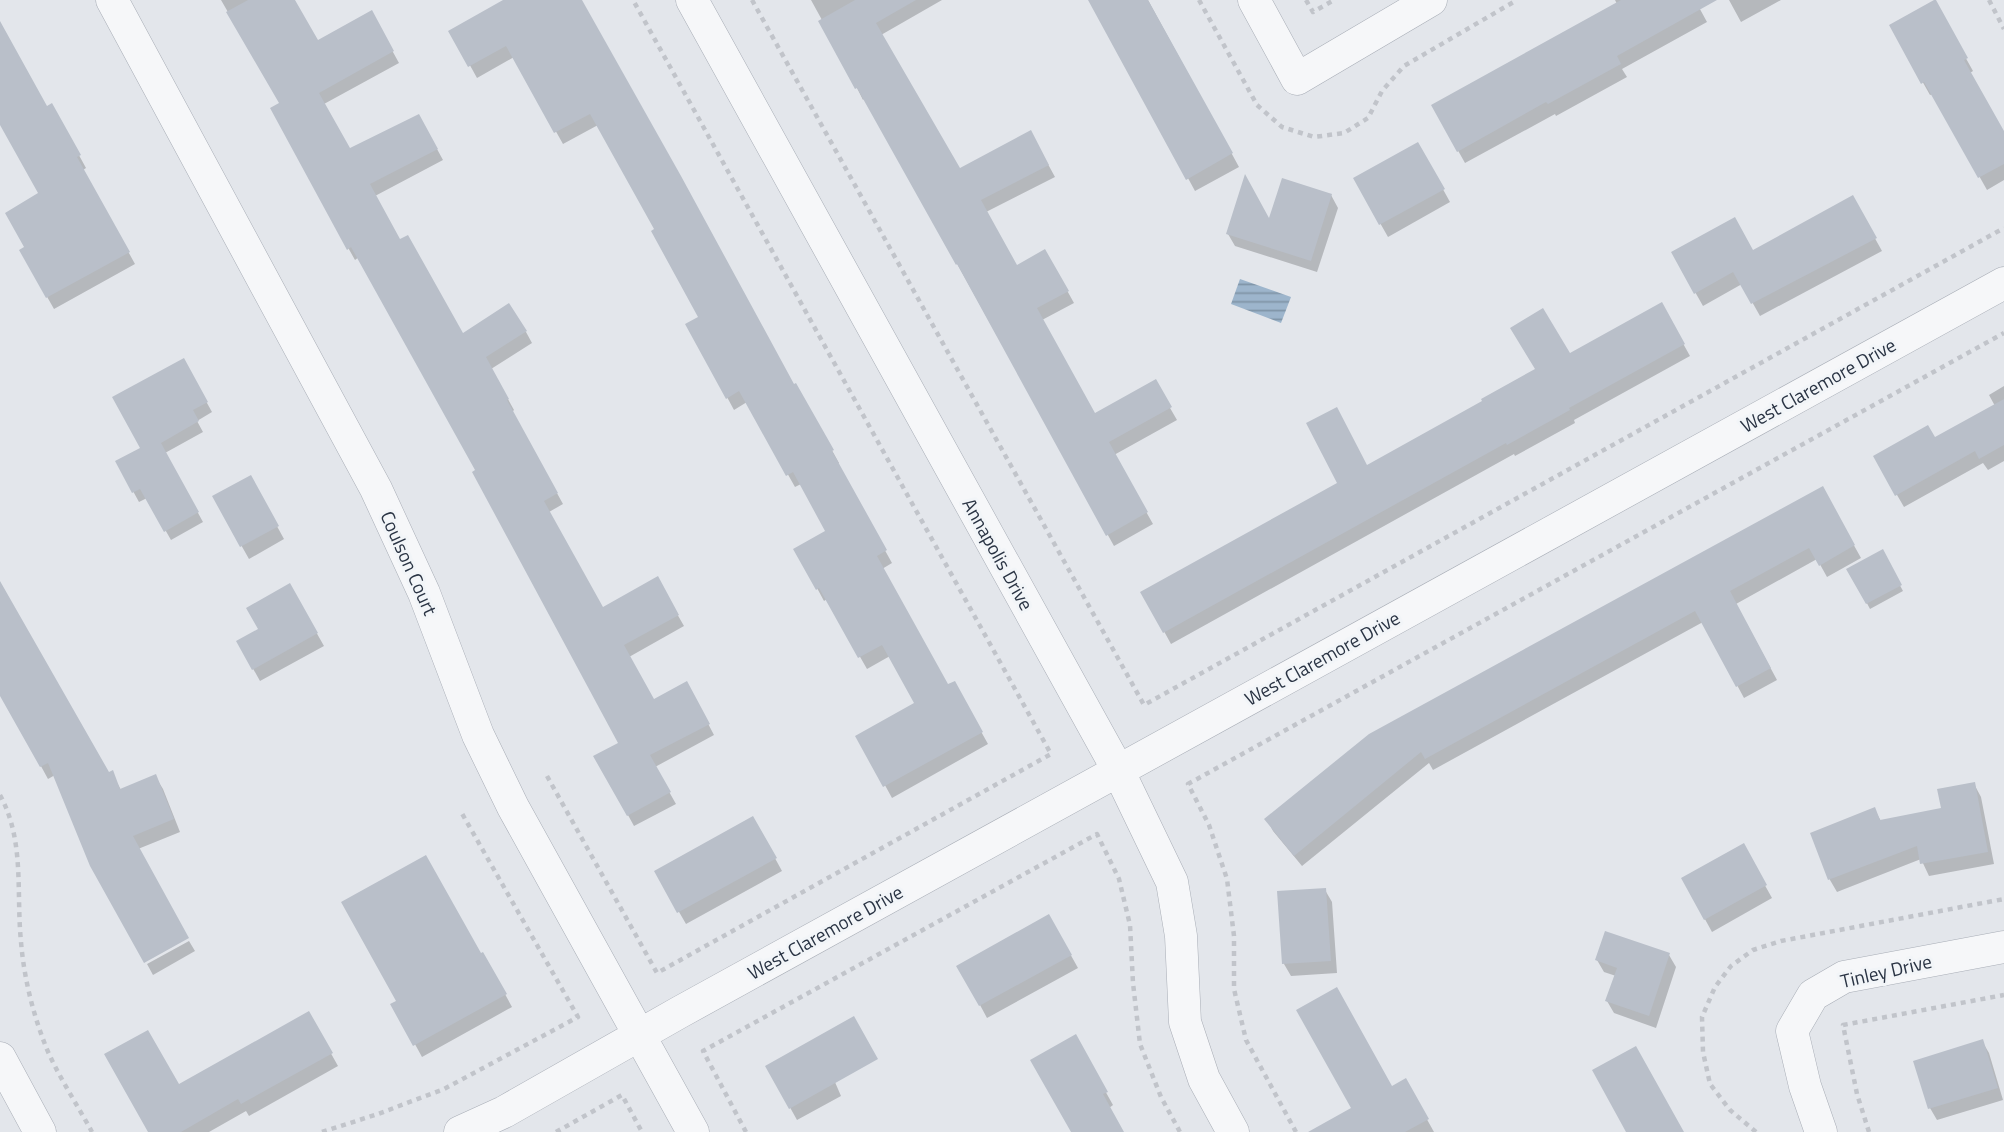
<svg xmlns="http://www.w3.org/2000/svg" width="2004" height="1132" font-family="'Titillium Web',sans-serif">
  <style>
    .water { fill: url(#water-rules) }
    .shadow { fill: #0003 }
    .building { fill: #b9bfc9 }
    .lines { fill: none; stroke-linecap: round; stroke-linejoin: round }
    .street-casing { stroke: #a8adb6; stroke-width: 33 }
    .path { stroke: #c1c4ca; stroke-width: 4.5; stroke-dasharray: 5 5; stroke-linecap: butt }
    .street { stroke: #f6f7f9; stroke-width: 32 }
    .labels { text-anchor: middle; stroke-width: 6; stroke-linejoin: round; paint-order: stroke }
    .street-label { font-size: 19px; fill: #2a3444; stroke: #f2f5f8 }
  </style>
  <defs>
    <pattern id="water-rules" width="6" height="5" patternUnits="userSpaceOnUse" patternTransform="scale(1.75)"><rect width="6" height="5" fill="#9db5cc"/><path d="M0 2.5h6" fill="none" stroke="#8094a7"/></pattern>
  </defs>
  <rect width="100%" height="100%" fill="#e3e6eb"/>
  <!-- water -->
  <path class="water" d="M 1240,279 L 1291,297 L 1281,323 L 1231,304 Z"/>
  <!-- shadow -->
  <path class="shadow" d="M 221,0 L 293,0 L 318,42 L 377,23 L 399,63 L 324,104 L 350,151 L 425,127 L 443,160 L 375,196 L 400,241 L 462,335 L 526,332 L 532,343 L 491,369 L 514,410 L 512,412 L 563,504 L 549,512 L 602,609 L 657,579 L 684,626 L 629,657 L 653,701 L 693,695 L 714,735 L 655,767 L 676,804 L 634,826 L 596,757 L 620,743 L 478,471 L 359,257 L 355,260 L 318,194 L 281,104 Z
    M 507,0 L 581,0 L 793,386 L 796,385 L 839,463 L 837,464 L 892,563 L 882,569 L 948,687 L 954,683 L 988,744 L 892,798 L 858,736 L 917,704 L 890,656 L 867,669 L 827,599 L 824,601 L 796,549 L 828,532 L 801,484 L 795,487 L 747,402 L 734,410 L 688,325 L 701,318 L 656,230 L 598,125 L 563,144 L 514,57 L 477,78 L 451,31 Z
    M 811,0 L 942,0 L 881,35 L 959,171 L 1037,144 L 1055,177 L 986,212 L 1016,267 L 1045,251 L 1074,303 L 1042,320 L 1095,415 L 1155,382 L 1177,420 L 1114,455 L 1153,524 L 1114,546 L 865,98 L 863,100 L 857,88 L 820,22 L 822,20 Z
    M 1091,0 L 1148,0 L 1239,167 L 1195,191 Z
    M 1615,0 L 1695,0 L 1707,22 L 1622,69 L 1627,77 L 1556,116 L 1555,114 L 1465,163 L 1433,106 L 1617,4 Z
    M 1729,0 L 1781,0 L 1741,22 Z
    M 1934,1 L 1973,71 L 1970,73 L 2004,134 L 2004,180 L 1987,190 L 1933,94 L 1930,95 L 1891,26 Z
    M 0,24 L 47,108 L 58,117 L 86,168 L 83,170 L 135,264 L 54,309 L 21,251 L 27,248 L 40,194 L 0,120 Z
    M 1418,144 L 1450,202 L 1388,237 L 1355,179 Z
    M 1331,195 L 1338,208 L 1317,272 L 1235,246 L 1228,234 L 1270,222 Z
    M 1852,197 L 1882,251 L 1760,316 L 1742,284 L 1703,306 L 1673,253 L 1752,252 Z
    M 1661,304 L 1690,356 L 1574,420 L 1575,423 L 1515,456 L 1514,454 L 1171,644 L 1143,593 Z
    M 183,360 L 212,412 L 197,421 L 203,432 L 165,453 L 203,522 L 171,540 L 147,498 L 139,502 L 117,462 L 142,449 Z
    M 2004,386 L 2004,461 L 1988,470 L 1983,463 L 1904,507 L 1875,457 L 1934,439 L 1995,406 L 1989,395 Z
    M 250,477 L 284,539 L 249,559 L 214,497 Z
    M 1822,488 L 1861,558 L 1827,577 L 1817,559 L 1736,604 L 1777,680 L 1744,698 L 1703,622 L 1433,770 L 1429,763 L 1302,866 L 1273,831 L 1267,819 Z
    M 1882,552 L 1903,591 L 1870,609 L 1849,569 Z
    M 0,584 L 108,774 L 112,773 L 121,790 L 155,776 L 163,789 L 180,832 L 138,849 L 55,775 L 48,779 L 0,691 Z
    M 290,586 L 324,646 L 260,681 L 238,642 L 260,630 Z
    M 1974,784 L 1981,797 L 1994,864 L 1929,876 L 1921,859 L 1837,892 L 1830,880 L 1812,834 L 1874,809 L 1881,821 L 1943,810 Z
    M 753,818 L 782,871 L 686,924 L 656,872 Z
    M 1743,846 L 1772,898 L 1712,932 L 1683,879 Z
    M 1325,890 L 1332,902 L 1337,973 L 1291,976 L 1284,964 L 1279,893 Z
    M 1049,916 L 1078,968 L 987,1018 L 959,966 Z
    M 189,941 L 195,951 L 153,975 L 147,964 Z
    M 483,954 L 512,1007 L 422,1057 L 393,1004 Z
    M 1669,955 L 1676,967 L 1656,1028 L 1614,1013 L 1607,1001 L 1616,976 L 1604,972 L 1597,960 Z
    M 309,1014 L 338,1066 L 249,1116 L 246,1111 L 209,1132 L 150,1132 L 178,1086 Z
    M 1075,1037 L 1113,1105 L 1109,1108 L 1122,1132 L 1073,1132 Z
    M 1982,1041 L 1989,1053 L 2003,1100 L 1937,1120 L 1930,1108 Z
    M 822,1052 L 841,1096 L 797,1120 L 767,1066 Z
    M 1405,1080 L 1434,1132 L 1357,1132 Z"/>
  <!-- building -->
  <path class="building" d="M 248,0 L 295,0 L 318,40 L 372,10 L 394,51 L 319,93 L 350,148 L 419,114 L 438,149 L 370,184 L 400,239 L 408,235 L 463,333 L 509,303 L 527,331 L 486,357 L 509,399 L 507,400 L 558,493 L 544,501 L 603,607 L 658,576 L 679,615 L 624,645 L 654,699 L 687,681 L 710,724 L 650,755 L 671,792 L 627,816 L 593,756 L 618,743 L 472,472 L 475,470 L 351,247 L 347,250 L 270,108 L 279,103 L 226,12 Z
    M 503,0 L 582,0 L 681,176 L 794,384 L 796,383 L 834,450 L 832,451 L 887,550 L 877,556 L 948,684 L 955,681 L 983,732 L 883,787 L 855,736 L 914,703 L 882,645 L 858,658 L 819,588 L 816,590 L 793,549 L 825,531 L 793,472 L 786,476 L 739,391 L 726,399 L 685,324 L 698,317 L 651,231 L 654,229 L 590,114 L 554,133 L 506,46 L 468,67 L 448,31 Z
    M 855,0 L 916,0 L 876,23 L 960,168 L 1031,130 L 1049,165 L 981,200 L 1017,265 L 1045,249 L 1069,291 L 1037,308 L 1095,413 L 1156,379 L 1172,407 L 1109,442 L 1148,512 L 1106,536 L 957,264 L 956,265 L 857,88 L 855,89 L 818,21 Z
    M 1088,0 L 1148,0 L 1233,153 L 1186,180 Z
    M 1621,0 L 1717,0 L 1617,56 L 1621,64 L 1548,104 L 1546,102 L 1457,152 L 1431,105 Z
    M 1934,0 L 1936,0 L 1968,58 L 1964,60 L 2004,131 L 2004,164 L 1978,178 L 1924,82 L 1921,84 L 1889,25 Z
    M 0,21 L 47,106 L 52,103 L 81,155 L 77,157 L 130,252 L 46,298 L 19,250 L 24,247 L 5,213 L 38,193 L 0,125 Z
    M 1418,142 L 1445,189 L 1379,225 L 1353,178 Z
    M 1245,174 L 1269,218 L 1282,178 L 1332,194 L 1311,261 L 1226,234 Z
    M 1853,195 L 1877,238 L 1751,304 L 1733,272 L 1694,294 L 1671,252 L 1735,217 L 1753,250 Z
    M 1662,302 L 1685,344 L 1569,408 L 1570,410 L 1507,445 L 1506,443 L 1163,633 L 1140,592 L 1337,483 L 1306,423 L 1337,407 L 1367,465 L 1482,401 L 1481,399 L 1535,369 L 1510,328 L 1543,308 L 1570,353 Z
    M 184,358 L 208,402 L 193,410 L 199,421 L 161,443 L 199,512 L 164,532 L 140,489 L 132,493 L 115,461 L 140,448 L 112,397 Z
    M 2004,399 L 2004,445 L 1979,459 L 1975,451 L 1895,496 L 1873,456 L 1928,425 L 1935,437 Z
    M 251,475 L 279,526 L 240,547 L 212,496 Z
    M 1823,486 L 1855,545 L 1819,566 L 1809,548 L 1730,591 L 1771,668 L 1736,687 L 1695,611 L 1425,759 L 1421,752 L 1294,856 L 1264,819 L 1369,734 Z
    M 1883,549 L 1902,585 L 1866,604 L 1846,569 Z
    M 0,581 L 109,772 L 113,770 L 120,789 L 156,774 L 174,819 L 133,836 L 189,938 L 144,963 L 90,866 L 48,763 L 40,767 L 0,696 Z
    M 290,583 L 318,633 L 252,670 L 236,641 L 258,629 L 246,608 Z
    M 1975,782 L 1988,852 L 1920,864 L 1917,846 L 1828,880 L 1810,833 L 1875,807 L 1880,820 L 1941,808 L 1937,789 Z
    M 753,816 L 777,858 L 677,913 L 654,871 Z
    M 1744,843 L 1767,885 L 1704,920 L 1681,878 Z
    M 426,855 L 481,953 L 483,952 L 507,994 L 413,1046 L 390,1004 L 396,1001 L 341,902 Z
    M 1326,888 L 1331,961 L 1282,964 L 1277,891 Z
    M 1049,914 L 1072,955 L 979,1006 L 956,966 Z
    M 1605,931 L 1670,953 L 1649,1016 L 1605,1001 L 1617,968 L 1595,960 Z
    M 1337,987 L 1392,1086 L 1406,1078 L 1429,1119 L 1405,1132 L 1308,1132 L 1351,1108 L 1296,1010 Z
    M 309,1011 L 333,1053 L 241,1104 L 238,1099 L 181,1132 L 148,1132 L 104,1054 L 148,1030 L 179,1084 Z
    M 854,1016 L 878,1059 L 789,1109 L 765,1066 Z
    M 1076,1034 L 1108,1092 L 1103,1094 L 1124,1132 L 1071,1132 L 1030,1060 Z
    M 1983,1039 L 1998,1088 L 1928,1109 L 1913,1061 Z
    M 1636,1046 L 1684,1132 L 1626,1132 L 1592,1070 Z"/>
  <g class="lines">
    <!-- street casing -->
    <g class="street-casing">
      <path id="street" d="M 112,0 L 376,489 L 424,593 L 478,735 L 513,807 L 693,1132
        M 692,0 L 1118,770 L 1172,882 L 1181,936 L 1185,1022 L 1204,1079 L 1233,1132
        M 1254,0 L 1297,79 L 1431,0
        M 0,1058 L 40,1132
        M 460,1132 L 504,1112 L 680,1012 L 2004,283
        M 1821,1132 L 1805,1086 L 1792,1031 L 1813,995 L 1844,977 L 2004,947"/>
    </g>
    <!-- path -->
    <path class="path" d="M 752,0 L 1144,705 L 2004,228
      M 1199,0 L 1257,105 L 1282,127 L 1314,137 L 1344,133 L 1368,118 L 1382,91 L 1404,66 L 1517,0
      M 1306,0 L 1313,12 L 1334,0
      M 1989,0 L 2004,29
      M 547,776 L 657,973 L 1051,754 L 633,0
      M 0,795 C 25,841 16,892 21,942 C 24,978 33,1014 46,1047 C 57,1074 78,1106 92,1132
      M 322,1132 L 378,1114 L 444,1089 L 578,1017 L 460,810
      M 556,1132 L 622,1095 L 642,1132
      M 746,1132 L 703,1051 L 1097,834 L 1119,879 L 1130,925 L 1133,983 L 1140,1044 L 1161,1097 L 1180,1132
      M 1296,1132 L 1246,1040 L 1234,989 L 1234,936 L 1227,879 L 1209,825 L 1188,784 L 2004,333
      M 1756,1132 L 1730,1110 L 1710,1084 L 1703,1052 L 1702,1017 L 1715,987 L 1731,966 L 1753,950 L 1781,941 L 2004,899
      M 1869,1132 L 1857,1094 L 1843,1025 L 2004,995"/>
    <!-- street -->
    <use href="#street" class="street"/>
  </g>
  <g class="labels">
    <!-- street labels -->
    <g class="street-label">
      <text transform="translate(1818 385) rotate(-29)" y="7">West Claremore Drive</text>
      <text transform="translate(998 554) rotate(61)" y="7">Annapolis Drive</text>
      <text transform="translate(409 563) rotate(66)" y="7">Coulson Court</text>
      <text transform="translate(1322 658) rotate(-29)" y="7">West Claremore Drive</text>
      <text transform="translate(825 932) rotate(-29)" y="7">West Claremore Drive</text>
      <text transform="translate(1886 971) rotate(-13)" y="7">Tinley Drive</text>
    </g>
  </g>
</svg>
